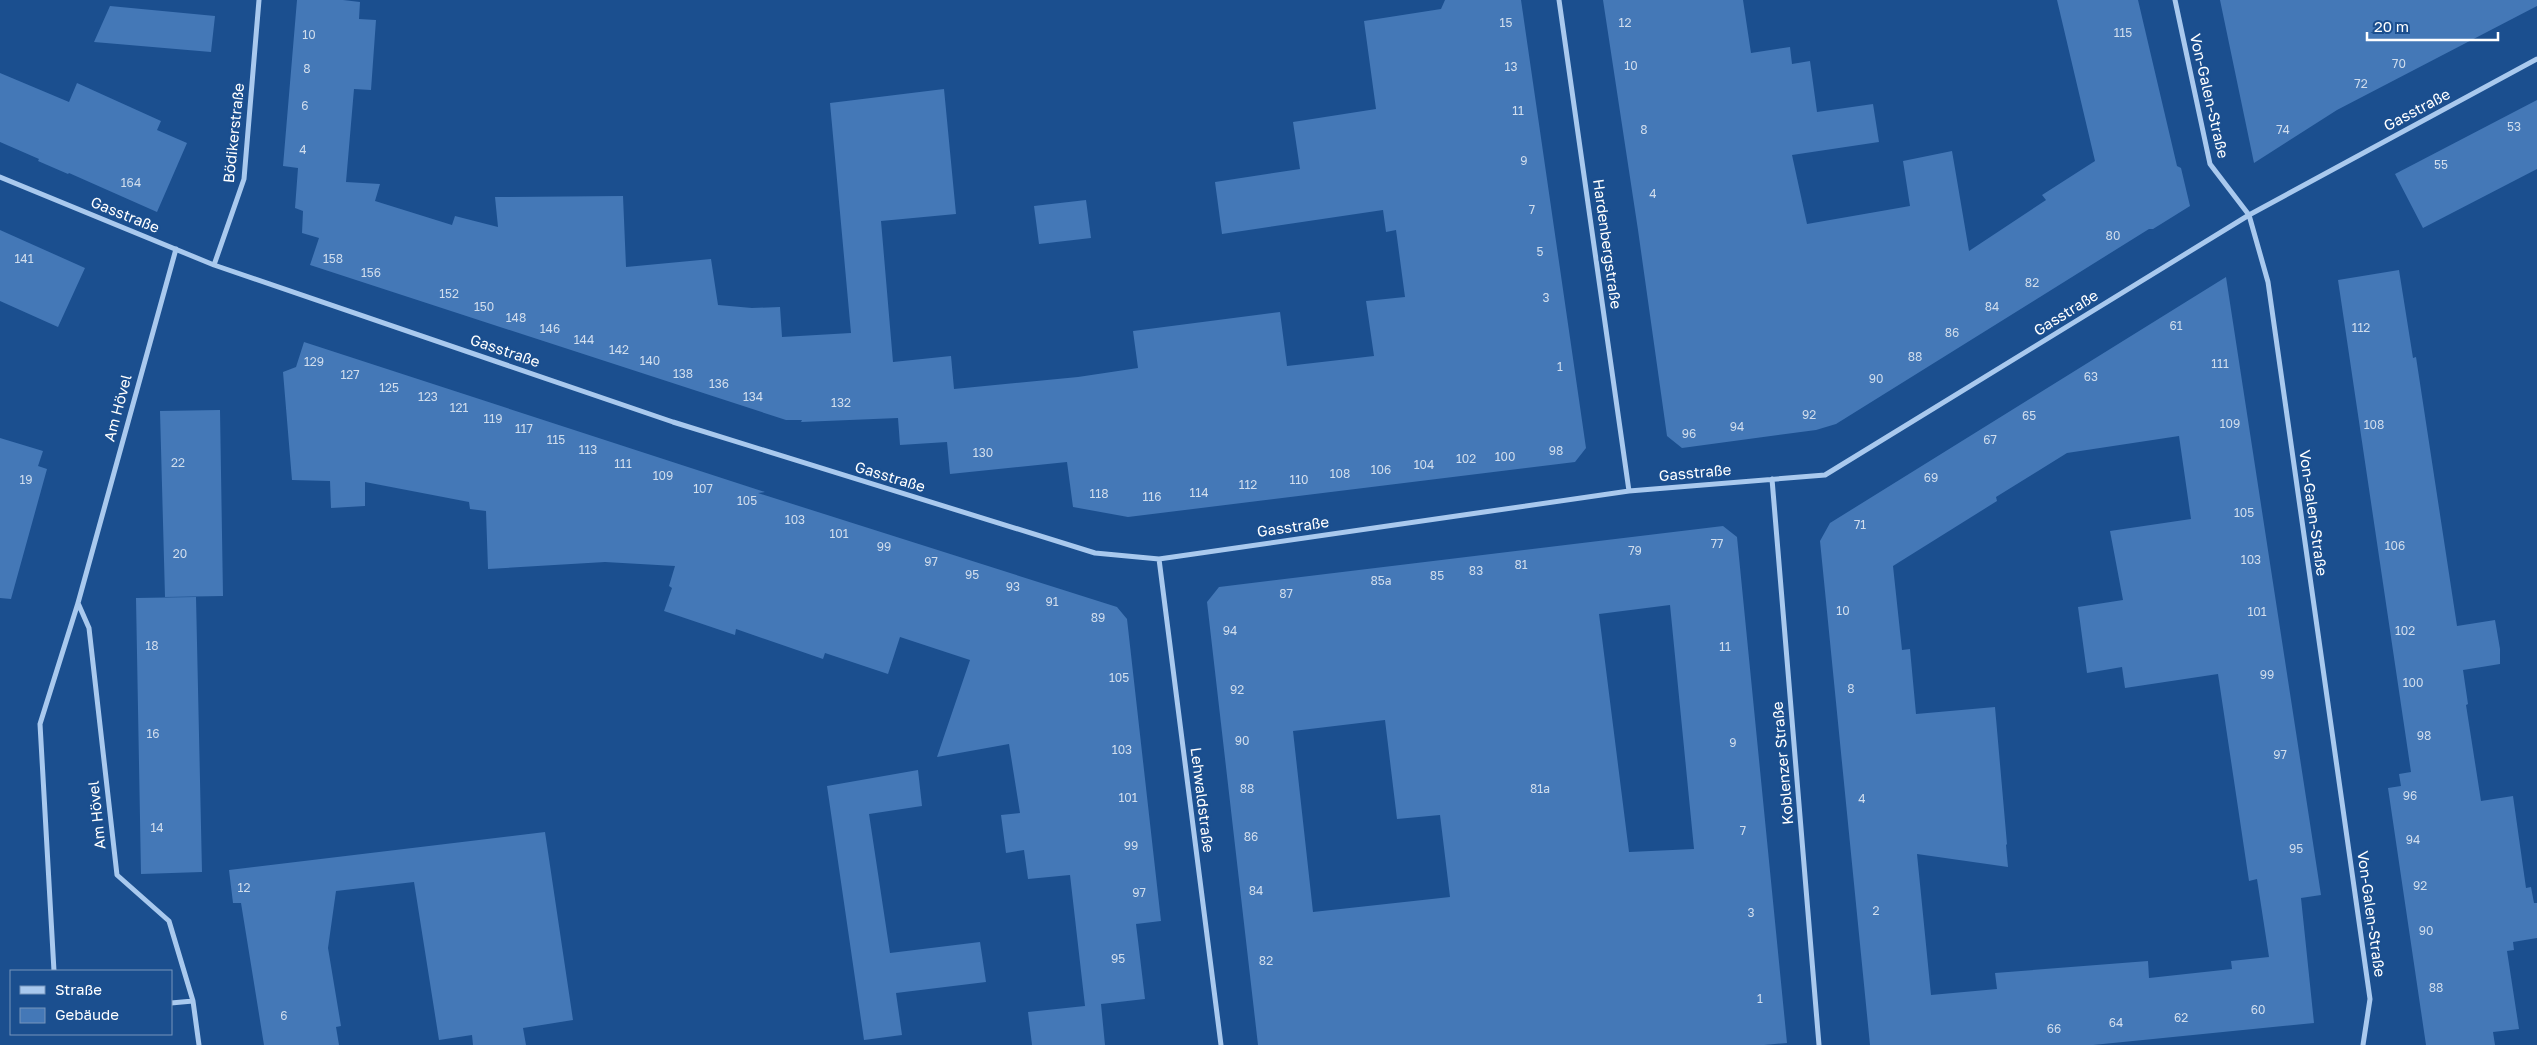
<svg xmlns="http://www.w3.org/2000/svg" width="2537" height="1045" font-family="'Golos Text',sans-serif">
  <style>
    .building { fill: #4478b7; fill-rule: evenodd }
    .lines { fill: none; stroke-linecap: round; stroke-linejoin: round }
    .minor { stroke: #a9c9ee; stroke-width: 5 }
    .labels { text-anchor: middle; stroke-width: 4.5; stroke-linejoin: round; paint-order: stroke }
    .number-label { font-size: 12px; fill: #d0dded }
    .street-label { font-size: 15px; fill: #fff; stroke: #1b4f8f }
  </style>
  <rect width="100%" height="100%" fill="#1b4f8f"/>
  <!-- building -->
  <path class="building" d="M 297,0 L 343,0 L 360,2 L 359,19 L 376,20 L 371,90 L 354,89 L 346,182 L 380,184 L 375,201 L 452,225 L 455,216 L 498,227 L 495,197 L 623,196 L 626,267 L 711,259 L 718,305 L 752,308 L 780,307 L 782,337 L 851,333 L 830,103 L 944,89 L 956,214 L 881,221 L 893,362 L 951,356 L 954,389 L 1078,377 L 1138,368 L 1133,331 L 1280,312 L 1287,366 L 1374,356 L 1366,301 L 1405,297 L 1396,230 L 1386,232 L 1383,210 L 1222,234 L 1215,182 L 1300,169 L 1293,122 L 1376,109 L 1364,21 L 1441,9 L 1445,0 L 1521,0 L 1586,448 L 1575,462 L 1128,517 L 1073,507 L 1067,462 L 950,474 L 947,442 L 900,445 L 898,418 L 801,422 L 802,420 L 786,420 L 310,265 L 319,238 L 302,233 L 303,211 L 295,208 L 298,168 L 283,166 Z
    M 1603,0 L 1743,0 L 1751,53 L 1790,47 L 1792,64 L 1810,61 L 1817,112 L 1873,104 L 1879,142 L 1792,155 L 1807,224 L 1910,206 L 1903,161 L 1952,151 L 1969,251 L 2046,200 L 2042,195 L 2095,161 L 2057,0 L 2138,0 L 2177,166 L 2181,168 L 2190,206 L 2153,229 L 2149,229 L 1836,424 L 1816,430 L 1682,448 L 1667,436 L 1638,230 Z
    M 2220,0 L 2537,0 L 2537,6 L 2337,110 L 2254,163 Z
    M 110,6 L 215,16 L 211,52 L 94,42 Z
    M 0,73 L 69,102 L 77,83 L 161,121 L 157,130 L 187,143 L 157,212 L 69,173 L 68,174 L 38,161 L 39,159 L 0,142 Z
    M 2537,100 L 2537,169 L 2423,228 L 2395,174 Z
    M 1086,200 L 1091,238 L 1039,244 L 1034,206 Z
    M 0,230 L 85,268 L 58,327 L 0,301 Z
    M 2399,270 L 2413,358 L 2416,357 L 2457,626 L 2495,620 L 2500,649 L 2500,664 L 2463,670 L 2468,704 L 2466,705 L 2481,801 L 2513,796 L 2526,888 L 2531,887 L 2534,903 L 2537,903 L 2537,938 L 2513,942 L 2514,950 L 2507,951 L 2519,1029 L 2493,1032 L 2495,1045 L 2426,1045 L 2388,788 L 2401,786 L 2399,774 L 2411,772 L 2338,280 Z
    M 2226,277 L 2321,895 L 2301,898 L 2314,1023 L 2093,1045 L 1870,1045 L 1820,541 L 1830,523 ZM 2179,436 L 2191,519 L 2110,531 L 2123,600 L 2078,607 L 2087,673 L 2122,667 L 2125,688 L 2218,674 L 2249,881 L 2257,879 L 2269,957 L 2231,961 L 2232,969 L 2149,978 L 2148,961 L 1995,973 L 1997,989 L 1931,995 L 1917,854 L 2008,867 L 2006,845 L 2007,844 L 1995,707 L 1916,714 L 1910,649 L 1902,650 L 1893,566 L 1997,501 L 1996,497 L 2067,453 Z
    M 304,342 L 765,492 L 758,493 L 1117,607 L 1127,619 L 1161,921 L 1136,924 L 1145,999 L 1101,1004 L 1105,1045 L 1032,1045 L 1028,1012 L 1085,1006 L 1070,875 L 1028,879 L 1024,850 L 1006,853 L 1001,815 L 1020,813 L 1009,744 L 937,757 L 970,660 L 900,637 L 888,674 L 825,653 L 823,659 L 736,629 L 735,635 L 664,611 L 672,588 L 669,586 L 675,566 L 605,562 L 488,569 L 486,511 L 470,509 L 469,502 L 365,482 L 365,506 L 331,508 L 330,481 L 292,480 L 283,372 L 296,367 Z
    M 220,410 L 223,596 L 165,597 L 160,411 Z
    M 0,438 L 43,451 L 38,466 L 47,469 L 11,599 L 0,598 Z
    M 1723,526 L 1737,537 L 1787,1043 L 1764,1045 L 1258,1045 L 1207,602 L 1219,587 ZM 1670,605 L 1694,849 L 1629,852 L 1599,614 ZM 1385,720 L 1397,819 L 1440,815 L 1450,897 L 1313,912 L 1293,731 Z
    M 196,597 L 202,872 L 141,874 L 136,598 Z
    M 918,770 L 922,806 L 869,814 L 890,953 L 980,942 L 986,982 L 896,993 L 902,1035 L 864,1040 L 827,786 Z
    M 545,832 L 573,1020 L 523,1028 L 526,1045 L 473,1045 L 472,1035 L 439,1040 L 414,882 L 336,891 L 328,948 L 341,1026 L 336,1027 L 339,1045 L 264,1045 L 241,903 L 233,903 L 229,870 Z"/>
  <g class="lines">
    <!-- minor -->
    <path class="minor" d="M 1559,0 L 1629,491
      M 2175,0 L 2210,164 L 2249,215 L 2268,282 L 2370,999 L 2363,1045
      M 0,177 L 214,265 L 673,422 L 1095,553 L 1159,559 L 1629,491 L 1825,475 L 2249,215 L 2537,59
      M 214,265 L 244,179 L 259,0
      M 1772,479 L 1819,1045
      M 1159,559 L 1221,1045
      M 78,603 L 89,628 L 117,875 L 169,921 L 193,1001 L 199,1045
      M 54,971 L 40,724 L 78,603 L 176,249
      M 171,1003 L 193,1001"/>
  </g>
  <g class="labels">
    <!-- number labels -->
    <g class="number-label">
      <text x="1506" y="27">15</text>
      <text x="1625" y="27">12</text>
      <text x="2123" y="37">115</text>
      <text x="309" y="39">10</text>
      <text x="2399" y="68">70</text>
      <text x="1631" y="70">10</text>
      <text x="1511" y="71">13</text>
      <text x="307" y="73">8</text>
      <text x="2361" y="88">72</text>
      <text x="305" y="110">6</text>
      <text x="1518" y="115">11</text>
      <text x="2514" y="131">53</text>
      <text x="1644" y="134">8</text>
      <text x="2283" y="134">74</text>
      <text x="303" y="154">4</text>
      <text x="1524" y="165">9</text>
      <text x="2441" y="169">55</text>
      <text x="131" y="187">164</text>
      <text x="1653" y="198">4</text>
      <text x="1532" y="214">7</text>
      <text x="2113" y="240">80</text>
      <text x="1540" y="256">5</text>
      <text x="24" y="263">141</text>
      <text x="333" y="263">158</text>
      <text x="371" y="277">156</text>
      <text x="2032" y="287">82</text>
      <text x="449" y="298">152</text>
      <text x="1546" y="302">3</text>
      <text x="484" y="311">150</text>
      <text x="1992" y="311">84</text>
      <text x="516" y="322">148</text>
      <text x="2176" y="330">61</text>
      <text x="2361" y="332">112</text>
      <text x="550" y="333">146</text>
      <text x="1952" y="337">86</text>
      <text x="584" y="344">144</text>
      <text x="619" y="354">142</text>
      <text x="1915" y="361">88</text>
      <text x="650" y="365">140</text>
      <text x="314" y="366">129</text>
      <text x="2220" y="368">111</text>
      <text x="1560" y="371">1</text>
      <text x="683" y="378">138</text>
      <text x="350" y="379">127</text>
      <text x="2091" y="381">63</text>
      <text x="1876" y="383">90</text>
      <text x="719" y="388">136</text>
      <text x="389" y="392">125</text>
      <text x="428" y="401">123</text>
      <text x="753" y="401">134</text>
      <text x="841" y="407">132</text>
      <text x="459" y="412">121</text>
      <text x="1809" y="419">92</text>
      <text x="2029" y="420">65</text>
      <text x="493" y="423">119</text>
      <text x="2230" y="428">109</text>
      <text x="2374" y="429">108</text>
      <text x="1737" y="431">94</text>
      <text x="524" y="433">117</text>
      <text x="1689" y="438">96</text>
      <text x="556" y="444">115</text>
      <text x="1990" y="444">67</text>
      <text x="588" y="454">113</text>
      <text x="1556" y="455">98</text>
      <text x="983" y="457">130</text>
      <text x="1505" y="461">100</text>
      <text x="1466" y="463">102</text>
      <text x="178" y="467">22</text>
      <text x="623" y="468">111</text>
      <text x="1424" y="469">104</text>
      <text x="1381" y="474">106</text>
      <text x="1340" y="478">108</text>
      <text x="663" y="480">109</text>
      <text x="1931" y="482">69</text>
      <text x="26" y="484">19</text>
      <text x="1299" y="484">110</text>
      <text x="1248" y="489">112</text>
      <text x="703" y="493">107</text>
      <text x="1199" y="497">114</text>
      <text x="1099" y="498">118</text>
      <text x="1152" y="501">116</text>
      <text x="747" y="505">105</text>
      <text x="2244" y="517">105</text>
      <text x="795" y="524">103</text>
      <text x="1860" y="529">71</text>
      <text x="839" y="538">101</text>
      <text x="1717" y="548">77</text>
      <text x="2395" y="550">106</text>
      <text x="884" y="551">99</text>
      <text x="1635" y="555">79</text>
      <text x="180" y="558">20</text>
      <text x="2251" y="564">103</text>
      <text x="931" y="566">97</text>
      <text x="1521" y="569">81</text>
      <text x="1476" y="575">83</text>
      <text x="972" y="579">95</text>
      <text x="1437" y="580">85</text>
      <text x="1381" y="585">85a</text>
      <text x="1013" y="591">93</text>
      <text x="1286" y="598">87</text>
      <text x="1052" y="606">91</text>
      <text x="1843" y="615">10</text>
      <text x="2257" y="616">101</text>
      <text x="1098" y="622">89</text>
      <text x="1230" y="635">94</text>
      <text x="2405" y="635">102</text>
      <text x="152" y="650">18</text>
      <text x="1725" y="651">11</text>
      <text x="2267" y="679">99</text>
      <text x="1119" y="682">105</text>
      <text x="2413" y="687">100</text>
      <text x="1851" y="693">8</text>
      <text x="1237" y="694">92</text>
      <text x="153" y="738">16</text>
      <text x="2424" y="740">98</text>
      <text x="1242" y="745">90</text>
      <text x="1733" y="747">9</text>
      <text x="1122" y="754">103</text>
      <text x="2280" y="759">97</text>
      <text x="1247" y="793">88</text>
      <text x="1540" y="793">81a</text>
      <text x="2410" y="800">96</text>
      <text x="1128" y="802">101</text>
      <text x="1862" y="803">4</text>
      <text x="157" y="832">14</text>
      <text x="1743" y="835">7</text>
      <text x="1251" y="841">86</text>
      <text x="2413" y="844">94</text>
      <text x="1131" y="850">99</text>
      <text x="2296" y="853">95</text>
      <text x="2420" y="890">92</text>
      <text x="244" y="892">12</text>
      <text x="1256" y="895">84</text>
      <text x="1139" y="897">97</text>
      <text x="1876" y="915">2</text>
      <text x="1751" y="917">3</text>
      <text x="2426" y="935">90</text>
      <text x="1118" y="963">95</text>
      <text x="1266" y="965">82</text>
      <text x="2436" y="992">88</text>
      <text x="1760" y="1003">1</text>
      <text x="2258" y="1014">60</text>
      <text x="284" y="1020">6</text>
      <text x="2181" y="1022">62</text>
      <text x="2116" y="1027">64</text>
      <text x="2054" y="1033">66</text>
    </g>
    <!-- street labels -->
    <g class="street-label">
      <text transform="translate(2209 96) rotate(77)" y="5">Von-Galen-Straße</text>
      <text transform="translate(2417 110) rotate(-28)" y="5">Gasstraße</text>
      <text transform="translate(234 133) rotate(-84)" y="5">Bödikerstraße</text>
      <text transform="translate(125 215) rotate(22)" y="5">Gasstraße</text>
      <text transform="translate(1607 244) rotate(82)" y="5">Hardenbergstraße</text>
      <text transform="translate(2066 313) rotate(-32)" y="5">Gasstraße</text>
      <text transform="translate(505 351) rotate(19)" y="5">Gasstraße</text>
      <text transform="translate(118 408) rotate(-75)" y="5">Am Hövel</text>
      <text transform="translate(1695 473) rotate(-5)" y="5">Gasstraße</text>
      <text transform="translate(890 477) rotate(17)" y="5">Gasstraße</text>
      <text transform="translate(2313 513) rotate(82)" y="5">Von-Galen-Straße</text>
      <text transform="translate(1293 527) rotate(-8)" y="5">Gasstraße</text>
      <text transform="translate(1783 763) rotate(-95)" y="5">Koblenzer Straße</text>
      <text transform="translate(1202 800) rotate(83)" y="5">Lehwaldstraße</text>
      <text transform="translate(97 815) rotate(-96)" y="5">Am Hövel</text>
      <text transform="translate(2371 914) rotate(82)" y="5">Von-Galen-Straße</text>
    </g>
  </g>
  <!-- legend -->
  <rect x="10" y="970" width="162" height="65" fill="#1b4f8f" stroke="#7695bc"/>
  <rect x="20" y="986" width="25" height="8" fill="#a9c9ee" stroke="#7695bc"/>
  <text x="55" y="995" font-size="15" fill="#ffffff">Straße</text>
  <rect x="20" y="1008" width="25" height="15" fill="#4478b7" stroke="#7695bc"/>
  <text x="55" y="1020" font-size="15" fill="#ffffff">Gebäude</text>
  <!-- scale -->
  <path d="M2367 32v8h131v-8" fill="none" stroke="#ffffff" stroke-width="2.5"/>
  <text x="2374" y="32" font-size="15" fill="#ffffff" stroke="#1b4f8f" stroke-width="4" paint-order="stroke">20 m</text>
</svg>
